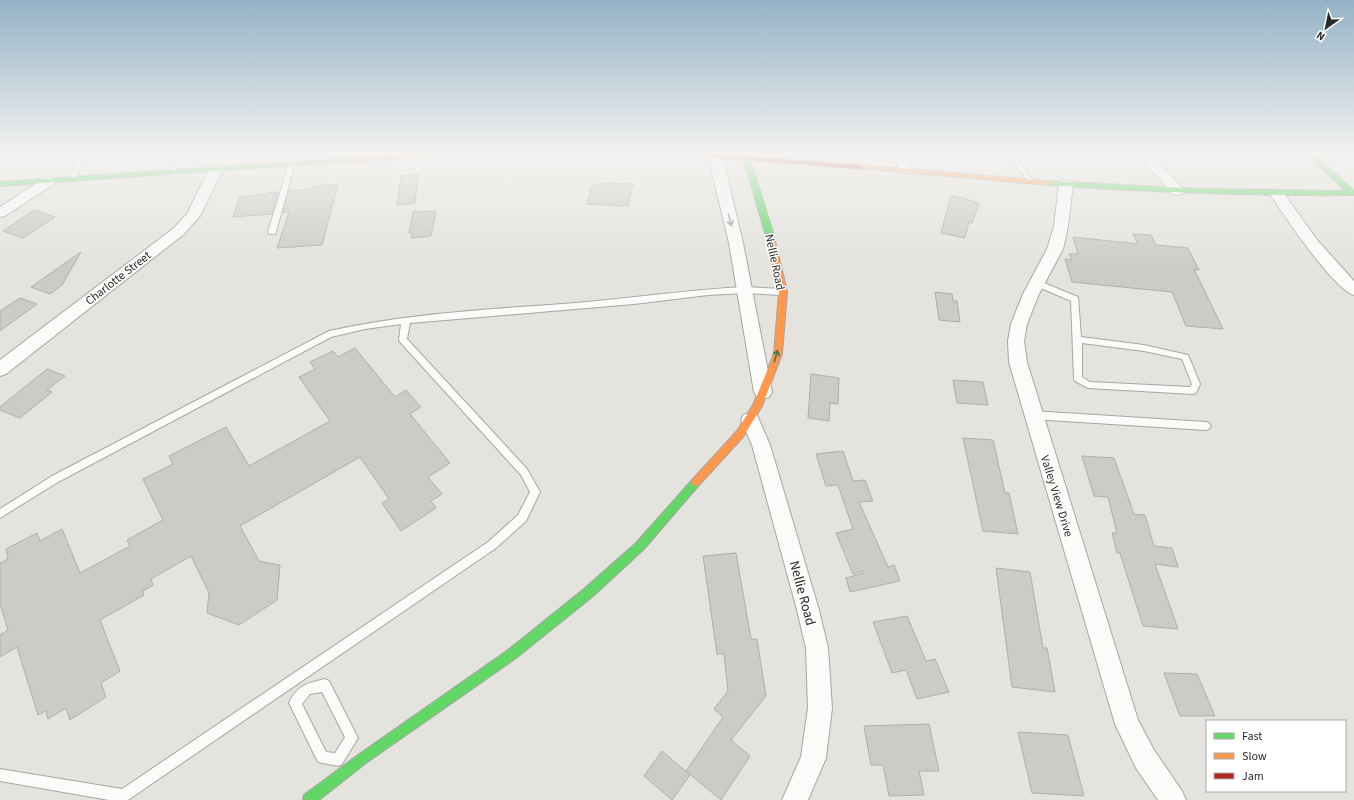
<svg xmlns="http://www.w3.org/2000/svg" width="1354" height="800" font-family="'Source Sans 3',sans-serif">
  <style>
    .building { fill: #cccbc8; stroke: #afaeaa }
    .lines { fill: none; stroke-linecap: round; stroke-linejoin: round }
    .lane-casing { stroke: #a7a6a2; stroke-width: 2 }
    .street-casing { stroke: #a7a6a2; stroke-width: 2 }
    .fast-casing { stroke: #a7a6a2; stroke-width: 2 }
    .slow-casing { stroke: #a7a6a2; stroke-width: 2 }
    .jam-casing { stroke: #a7a6a2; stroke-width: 2 }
    .lane { fill: #fbfbfa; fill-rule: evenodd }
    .street { fill: #fbfbfa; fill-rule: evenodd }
    .fast { fill: #63d668; fill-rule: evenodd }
    .slow { fill: #ff974d; fill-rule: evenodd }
    .jam { fill: #b3261e; fill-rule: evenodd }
    .oneway { stroke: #9d9d9b }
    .oneway2 { stroke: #474 }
    .labels { text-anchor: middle; stroke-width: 3; stroke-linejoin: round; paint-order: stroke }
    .street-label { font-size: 12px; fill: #2b2a27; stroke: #fff }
    .near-street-label { font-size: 14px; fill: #2b2a27; stroke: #fff }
  </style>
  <rect width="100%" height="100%" fill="#e4e3de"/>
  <!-- building -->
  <path class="building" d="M 418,174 L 415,203 L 397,205 L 401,176 Z
    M 602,183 L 633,184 L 628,206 L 587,204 L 592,185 L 601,186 Z
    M 338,184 L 322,245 L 277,248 L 289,212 L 283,213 L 289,191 L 312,189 L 313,186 Z
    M 279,192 L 272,214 L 233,217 L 240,197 L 266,194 L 267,193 Z
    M 951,195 L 979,203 L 972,223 L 969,222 L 965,238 L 941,233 Z
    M 34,210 L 55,217 L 23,238 L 3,231 Z
    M 436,211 L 431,236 L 411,238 L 412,233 L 409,233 L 413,212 Z
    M 1133,234 L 1151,235 L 1156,245 L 1188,248 L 1199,270 L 1194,269 L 1223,329 L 1186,326 L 1172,292 L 1072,282 L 1065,259 L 1072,260 L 1069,254 L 1078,254 L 1073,237 L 1138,244 Z
    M 81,252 L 62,285 L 50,294 L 31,287 Z
    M 935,292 L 952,294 L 953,301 L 957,301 L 960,322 L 939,320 Z
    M 20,298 L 37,304 L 0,331 L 0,311 Z
    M 355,348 L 395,397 L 406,390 L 421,407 L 410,414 L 450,463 L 428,477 L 442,494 L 431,501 L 436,508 L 401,531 L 382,503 L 389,499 L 360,457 L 240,526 L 259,561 L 280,565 L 277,600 L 239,625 L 207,613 L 209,593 L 191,556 L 151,579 L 153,585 L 143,591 L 144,595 L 100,620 L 120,671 L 101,683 L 106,697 L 70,720 L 66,708 L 48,719 L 46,711 L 38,715 L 17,647 L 0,657 L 0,635 L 8,630 L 0,604 L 0,563 L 8,559 L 6,549 L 37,533 L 40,541 L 62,529 L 80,573 L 130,546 L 127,540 L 163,520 L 143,479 L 173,464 L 169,456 L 226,427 L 249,466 L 330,421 L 299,377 L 315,369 L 310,362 L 333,351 L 338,357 Z
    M 47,369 L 65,376 L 47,390 L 52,392 L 20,418 L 0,410 L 0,407 Z
    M 811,374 L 839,378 L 838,404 L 830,403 L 829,421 L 808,418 Z
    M 953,380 L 983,382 L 988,405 L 957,403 Z
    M 963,438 L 993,440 L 1005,493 L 1009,493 L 1018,534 L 983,531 Z
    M 843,451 L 853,481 L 865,480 L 873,501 L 859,502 L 888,567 L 894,565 L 900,581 L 850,592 L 846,578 L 864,573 L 863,571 L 853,574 L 836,533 L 853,529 L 838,485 L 826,486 L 816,454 Z
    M 1082,456 L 1114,458 L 1134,514 L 1145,515 L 1154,546 L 1172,548 L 1178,567 L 1155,564 L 1178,629 L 1143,626 L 1120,553 L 1117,553 L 1112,533 L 1117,533 L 1108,497 L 1094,496 Z
    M 736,553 L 751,639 L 757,639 L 766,696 L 731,740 L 750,756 L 721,800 L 686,771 L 723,717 L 714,709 L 728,691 L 724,654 L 717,654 L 703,556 Z
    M 996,568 L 1030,572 L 1043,648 L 1047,648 L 1055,692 L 1012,687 Z
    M 907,616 L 926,661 L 935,659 L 949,692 L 917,699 L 906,670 L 892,673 L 873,622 Z
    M 1164,673 L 1197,674 L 1215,716 L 1180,716 Z
    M 929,724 L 939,771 L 919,771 L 924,795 L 889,796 L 883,765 L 871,765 L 864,726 Z
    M 1018,732 L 1068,735 L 1084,796 L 1032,793 Z
    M 662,751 L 690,775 L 672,800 L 644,776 Z"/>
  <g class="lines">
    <!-- lane casing -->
    <g class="lane-casing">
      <path id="lane" d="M 36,153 L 67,153 L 64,155 L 0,159 L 0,155 Z
        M 81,153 L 87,153 L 75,179 L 74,180 L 70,180 L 69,179 Z
        M 181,153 L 187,153 L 174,173 L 170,173 L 169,172 Z
        M 1006,153 L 1012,153 L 1032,179 L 1032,181 L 1028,181 Z
        M 292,161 L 295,163 L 276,232 L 275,234 L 269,234 L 268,232 L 289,163 Z
        M 1037,280 L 1078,297 L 1081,337 L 1144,345 L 1188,355 L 1200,384 L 1196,393 L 1193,394 L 1088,388 L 1075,381 L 1074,379 L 1071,301 L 1034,285 L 1033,283 L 1034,281 ZM 1082,343 L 1144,351 L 1182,359 L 1192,384 L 1190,387 L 1090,382 L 1082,377 Z
        M 745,287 L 783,289 L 787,292 L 783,295 L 745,293 L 708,295 L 634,304 L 410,323 L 407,339 L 527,469 L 540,492 L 526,521 L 496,548 L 128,800 L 109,800 L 0,781 L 0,769 L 122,789 L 488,542 L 518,515 L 530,492 L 521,475 L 400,342 L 399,340 L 401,324 L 365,329 L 331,337 L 58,482 L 0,518 L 0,509 L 52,476 L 329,331 C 410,313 493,309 576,303 C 632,298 688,290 745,287 Z
        M 1032,411 L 1206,422 L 1209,423 L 1211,426 L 1209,429 L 1206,430 L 1032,419 L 1029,418 L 1027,415 L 1029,412 Z
        M 325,679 L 329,681 L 358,738 L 342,764 L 338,766 L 318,762 L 289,703 C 297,685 308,683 325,679 ZM 322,692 L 345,737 L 335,753 L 326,752 L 302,704 L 310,694 Z"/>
    </g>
    <!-- street casing -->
    <g class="street-casing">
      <path id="street" d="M 290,153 L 303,153 L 297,166 L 287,166 L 285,163 Z
        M 710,153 L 720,153 L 722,155 L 743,243 L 772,392 L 769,397 L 763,399 L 757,397 L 754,392 L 729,243 L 708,155 Z
        M 892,153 L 904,153 L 912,170 L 910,173 L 900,173 Z
        M 1138,153 L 1151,153 L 1182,188 L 1184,191 L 1182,194 L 1177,195 L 1172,194 Z
        M 216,165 L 221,166 L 223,169 L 200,216 L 184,234 L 6,374 L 0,376 L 0,360 L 174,228 L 187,214 L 209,169 L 211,166 Z
        M 49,177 L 54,178 L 56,181 L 54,184 L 5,216 L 0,217 L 0,207 L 44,178 Z
        M 1066,180 L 1071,181 L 1073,184 L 1068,226 L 1063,249 L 1039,294 L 1027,324 L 1024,341 L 1027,362 L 1138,720 L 1154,750 L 1182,791 L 1186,800 L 1158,800 L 1136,768 L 1115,724 L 1009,362 L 1008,341 L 1011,324 L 1023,294 L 1047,249 L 1054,226 L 1059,184 L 1061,181 Z
        M 1277,190 L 1282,191 L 1318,241 L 1354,281 L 1354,295 C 1333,289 1284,215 1270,194 L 1272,191 Z
        M 750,413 L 757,415 L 770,445 L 819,610 L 828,648 L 832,708 L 826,758 L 808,800 L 782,800 L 801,757 L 808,708 L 806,648 L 797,610 L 752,445 L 741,420 L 743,415 Z"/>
    </g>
    <!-- fast casing -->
    <g class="fast-casing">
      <path id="fast" d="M 1306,153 L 1313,153 L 1354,191 L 1354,195 C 1252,196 1150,192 1048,185 L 1045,183 L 1048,181 L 1201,189 L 1346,191 Z
        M 746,154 L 749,156 L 774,236 L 773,238 L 767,238 L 766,236 L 743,156 Z
        M 351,158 L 353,159 L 353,161 L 0,186 L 0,182 Z
        M 696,478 L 699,479 L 701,482 L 699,485 L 644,549 L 592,597 L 516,658 L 366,763 L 319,800 L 303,800 L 304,795 L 358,755 L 508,650 L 584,589 L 636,543 L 693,479 Z"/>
    </g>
    <!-- slow casing -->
    <g class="slow-casing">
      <path id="slow" d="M 425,153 L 453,153 L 450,155 L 351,162 L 348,160 L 351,158 Z
        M 860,165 L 1048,181 L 1051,183 L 1048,185 L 858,168 L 857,167 Z
        M 767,234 L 773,234 L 774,236 L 787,292 L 782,354 L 762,406 L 743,437 L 699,485 L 696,486 L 693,485 L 691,482 L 693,479 L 737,431 L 753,405 L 774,354 L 779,292 L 766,236 Z"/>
    </g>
    <!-- jam casing -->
    <g class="jam-casing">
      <path id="jam" d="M 678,153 L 704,153 L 860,165 L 863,167 L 860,169 L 681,155 Z"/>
    </g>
    <!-- lane -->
    <use href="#lane" class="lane"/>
    <!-- street -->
    <use href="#street" class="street"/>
    <!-- fast -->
    <use href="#fast" class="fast"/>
    <!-- slow -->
    <use href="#slow" class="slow"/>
    <!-- jam -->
    <use href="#jam" class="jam"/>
  </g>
  <!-- one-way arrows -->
  <defs><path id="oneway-shaft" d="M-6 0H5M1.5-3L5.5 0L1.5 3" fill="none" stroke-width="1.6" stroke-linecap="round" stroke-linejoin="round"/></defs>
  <use class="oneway" href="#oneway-shaft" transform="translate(730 220) rotate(76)"/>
  <use class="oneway2" href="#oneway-shaft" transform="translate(776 356) rotate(-75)"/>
  <!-- sky -->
  <linearGradient id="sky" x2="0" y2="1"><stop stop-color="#94b2c6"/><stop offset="0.58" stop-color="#f3f2f0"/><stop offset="1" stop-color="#f3f2f0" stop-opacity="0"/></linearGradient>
  <rect width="1354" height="265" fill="url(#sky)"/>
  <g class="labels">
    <!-- street labels -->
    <g class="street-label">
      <text transform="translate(775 262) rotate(78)" y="4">Nellie Road</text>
      <text transform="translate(118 278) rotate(-38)" y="4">Charlotte Street</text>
      <text transform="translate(1057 496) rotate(73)" y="4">Valley View Drive</text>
    </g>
    <!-- near-street labels -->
    <g class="near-street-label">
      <text transform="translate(803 593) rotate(75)" y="5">Nellie Road</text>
    </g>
  </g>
  <!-- legend -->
  <rect x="1206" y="720" width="140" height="72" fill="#ffffff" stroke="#aaaaa9"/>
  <rect x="1214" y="733" width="20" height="6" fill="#63d668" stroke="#aaaaa9"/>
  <text x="1242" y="740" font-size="12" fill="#2b2a27">Fast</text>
  <rect x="1214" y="753" width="20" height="6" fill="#ff974d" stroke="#aaaaa9"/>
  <text x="1242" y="760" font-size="12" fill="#2b2a27">Slow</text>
  <rect x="1214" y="773" width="20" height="6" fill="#b3261e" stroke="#aaaaa9"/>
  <text x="1242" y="780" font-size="12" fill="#2b2a27">Jam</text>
  <!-- north arrow -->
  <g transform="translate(1326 28) rotate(213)" stroke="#ffffff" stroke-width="3" paint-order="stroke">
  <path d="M0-3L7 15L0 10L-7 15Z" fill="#2b2a27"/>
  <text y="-6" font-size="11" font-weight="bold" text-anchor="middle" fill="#2b2a27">N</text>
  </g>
</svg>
